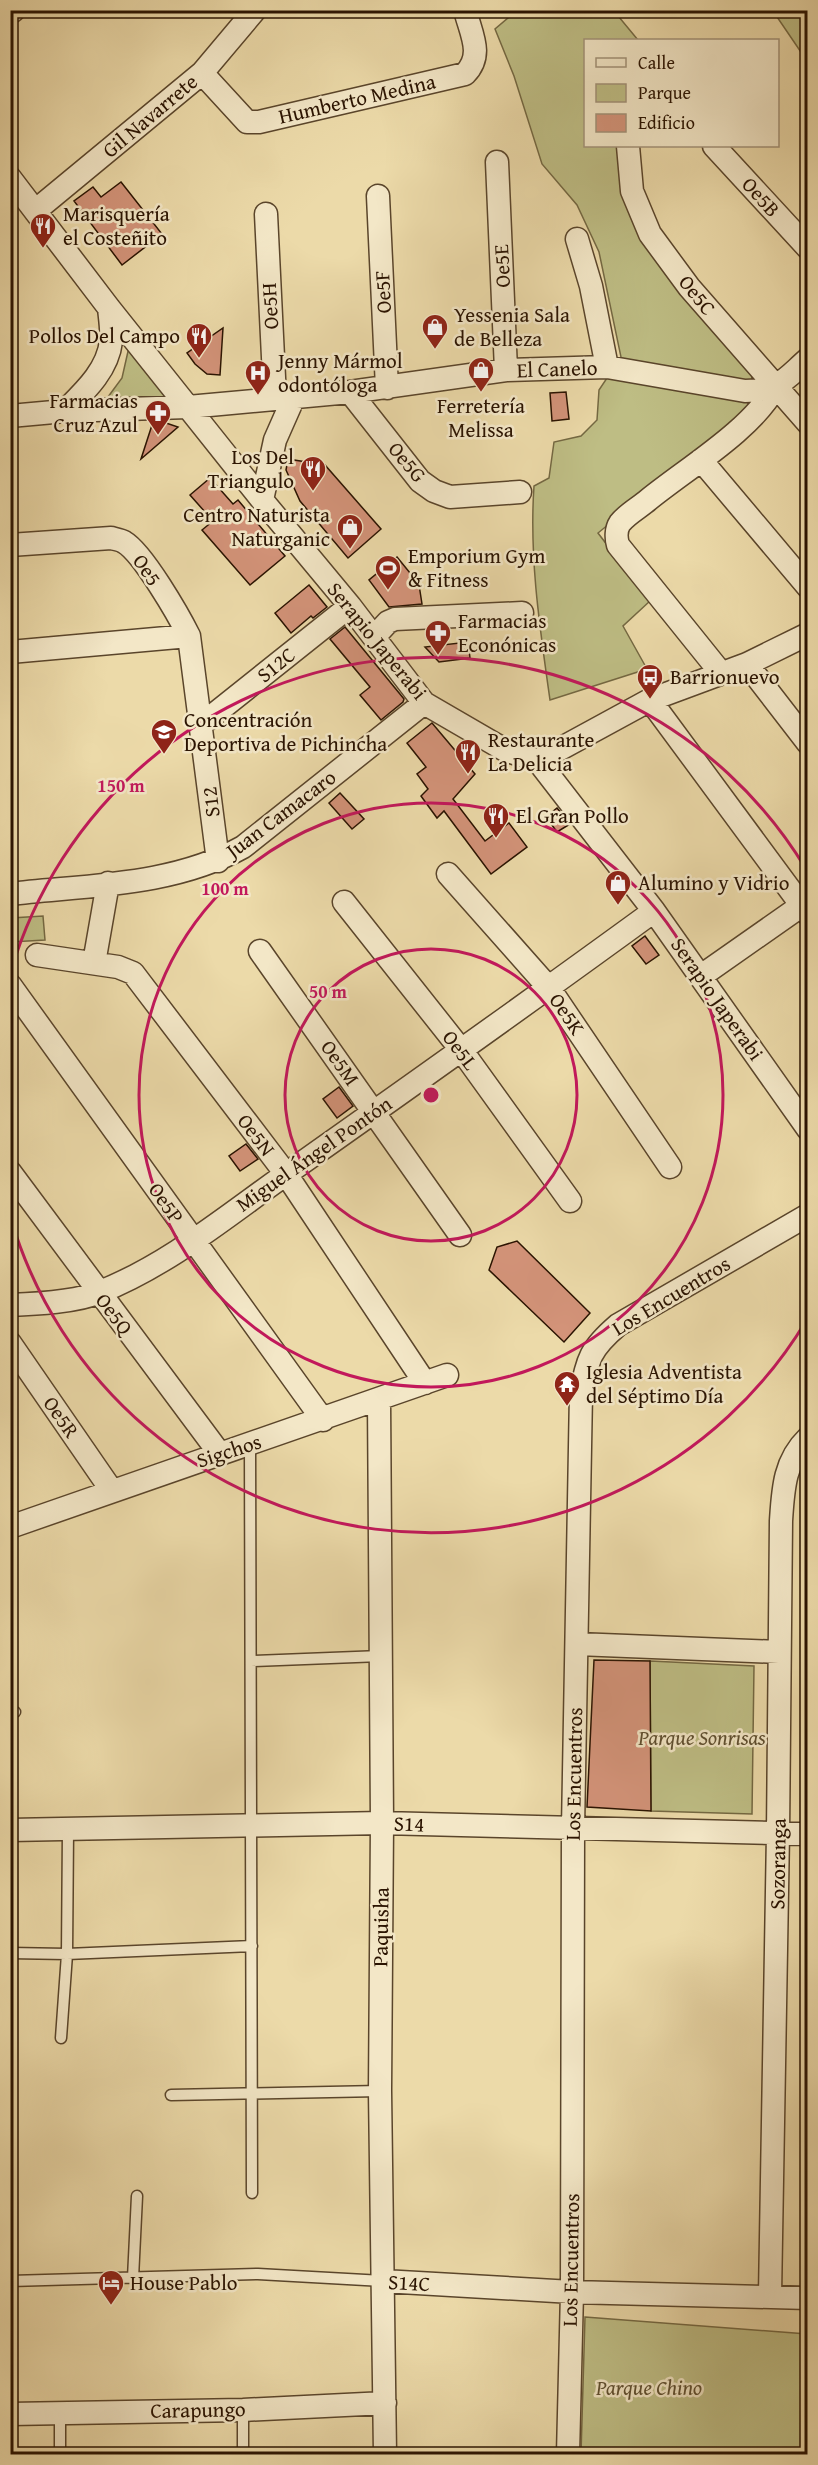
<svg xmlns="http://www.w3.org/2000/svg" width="818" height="2465" font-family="'Gentium Book Plus',serif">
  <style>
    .green { fill: #bebd84; stroke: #746842; stroke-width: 1.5 }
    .building { fill: #d39379; stroke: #2a1301; stroke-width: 1.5 }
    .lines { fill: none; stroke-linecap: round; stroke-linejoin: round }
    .service-casing { stroke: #5a452b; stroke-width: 13 }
    .minor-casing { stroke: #5a452b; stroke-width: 25 }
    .service { stroke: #f3e7c7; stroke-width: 10 }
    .minor { stroke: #f3e7c7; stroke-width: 22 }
    .ring { fill: none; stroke: #c2185b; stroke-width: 3 }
    .labels { text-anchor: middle; stroke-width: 5; stroke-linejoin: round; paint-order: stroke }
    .street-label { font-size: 21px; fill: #2a1301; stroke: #f3e7c7 }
    .poi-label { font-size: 21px; fill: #2a1301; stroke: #f3e7c7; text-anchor: start }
    .park-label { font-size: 21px; font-style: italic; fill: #5e4e2f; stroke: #f3e7c7 }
    .centre { fill: #c2185b; stroke: #f3e7c7; stroke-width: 3 }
    .ring-label { font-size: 18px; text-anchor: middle; font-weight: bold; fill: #c2185b; stroke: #f3e7c7; stroke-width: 5; stroke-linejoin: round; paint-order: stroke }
  </style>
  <rect width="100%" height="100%" fill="#ecdaa9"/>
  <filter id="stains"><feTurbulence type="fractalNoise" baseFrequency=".00333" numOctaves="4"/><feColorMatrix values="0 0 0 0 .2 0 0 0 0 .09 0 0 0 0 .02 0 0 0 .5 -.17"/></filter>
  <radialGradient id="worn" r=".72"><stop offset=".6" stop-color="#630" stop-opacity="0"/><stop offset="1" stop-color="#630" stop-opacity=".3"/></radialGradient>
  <!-- green -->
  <path class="green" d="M 516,11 L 614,11 L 638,40 L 586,40 L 586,146 L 630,146 L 630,190 L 752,376 L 747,411 L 598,533 L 650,601 L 623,626 L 647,669 L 550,700 C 540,629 529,558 534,486 L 549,478 L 554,442 L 581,436 L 597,420 L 599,390 L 621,357 L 599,252 L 577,205 L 542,164 L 514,76 L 495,29 Z
    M 773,11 L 807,11 L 807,61 Z
    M 129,347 L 171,397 L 105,401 L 122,378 Z
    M 43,916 L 45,940 L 11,942 L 11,918 Z
    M 650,1661 L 754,1666 L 752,1814 L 651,1811 Z
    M 585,2317 L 807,2334 L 807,2454 L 581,2454 Z"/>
  <!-- building -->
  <path class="building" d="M 121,182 L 162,234 L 122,265 L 74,201 L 93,187 L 101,197 Z
    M 223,328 L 220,375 L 207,374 L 195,364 L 187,353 Z
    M 566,392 L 569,419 L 552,421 L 550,393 Z
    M 160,421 L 178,427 L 141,459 L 153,422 Z
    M 288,459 L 325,465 L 381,529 L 348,558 L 300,501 L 286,470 Z
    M 210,478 L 233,504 L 238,500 L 285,556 L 250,585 L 202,530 L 213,521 L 190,495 Z
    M 397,557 L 410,573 L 417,572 L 422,604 L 389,607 L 369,580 Z
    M 309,585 L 327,607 L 313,618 L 311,616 L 291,633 L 275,613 Z
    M 345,627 L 404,699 L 403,702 L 381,720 L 360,695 L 370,687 L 330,639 Z
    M 468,642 L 470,658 L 439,662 L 425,647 Z
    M 432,723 L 475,774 L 453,799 L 485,841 L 509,823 L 527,847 L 491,874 L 444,811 L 437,818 L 421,796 L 428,789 L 417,774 L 426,767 L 407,743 Z
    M 340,793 L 364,819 L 352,829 L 329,803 Z
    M 557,808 L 570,824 L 557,832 L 546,817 Z
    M 645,936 L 659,955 L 646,964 L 632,946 Z
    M 339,1087 L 353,1106 L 337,1118 L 323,1099 Z
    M 246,1144 L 258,1159 L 240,1171 L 229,1156 Z
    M 517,1241 L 590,1313 L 564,1342 L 489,1270 L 497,1247 Z
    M 594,1660 L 650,1661 L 651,1811 L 587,1807 Z"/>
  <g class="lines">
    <!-- service casing -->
    <g class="service-casing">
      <path id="service" d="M 250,1445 L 252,2193
        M 251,1661 L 381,1656
        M 10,1712 L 15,1712
        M 10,1953 L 67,1954 L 252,1946
        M 61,2038 L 67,1954 L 68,1830
        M 171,2095 L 380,2091
        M 133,2278 L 137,2196
        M 10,2281 L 258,2274 L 383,2281
        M 243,2410 L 243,2454
        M 60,2413 L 60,2454"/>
    </g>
    <!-- minor casing -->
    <g class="minor-casing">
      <path id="minor" d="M 10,13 L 14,10
        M 202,73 L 247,122 L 259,122 L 465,74 C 484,55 471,34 465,10
        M 628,146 L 632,191 L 650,234 L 689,287 L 808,423
        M 714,146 L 808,248
        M 497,162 L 506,370
        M 10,178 L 109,308 L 262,500 L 350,606 L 424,703 L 505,750 L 538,761 L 654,911 L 808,1129
        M 378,196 L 387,388
        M 35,211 L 202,73 L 255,10
        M 266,214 L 275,398
        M 577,239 L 591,286 L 607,367
        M 350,392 L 420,481 L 434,491 L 450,497 L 520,492
        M 65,411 C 84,392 108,370 111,341 C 112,330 110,318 109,308
        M 10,416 L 65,411 L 188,407 L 350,392 L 506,370 L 607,367 L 745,391 C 780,390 783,381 808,359
        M 701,460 L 808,587
        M 262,500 L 275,440 L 294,397
        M 10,545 L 111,538 C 115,539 121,540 124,542 C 143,553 179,616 189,636 L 218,861
        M 374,637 L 388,622 L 395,619 L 522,613
        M 10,652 L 189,636
        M 747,664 L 808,743
        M 721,673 L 618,545 C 616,538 616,529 620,523 C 627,514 640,507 648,500 C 686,469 753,429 775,387
        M 650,700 L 808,914
        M 202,724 L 350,606
        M 538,761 L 650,700 L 747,664 L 808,634
        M 448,874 L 549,988 L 670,1167
        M 10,894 C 88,885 173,886 243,847 L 424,703
        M 344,902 L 462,1051 L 570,1201
        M 260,951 L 460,1235
        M 37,955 L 118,967 L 133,973 L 286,1174 L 425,1383
        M 94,963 L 108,883
        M 701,976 L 808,901
        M 10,985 L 323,1420
        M 10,1172 L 220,1454
        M 10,1305 C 36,1304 77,1302 100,1292 C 173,1263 235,1209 299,1165 C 418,1081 536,997 654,911
        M 10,1343 L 112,1491
        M 379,1400 L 382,1823 L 380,2091 L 385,2454
        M 10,1527 L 447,1375
        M 577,1644 L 779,1652
        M 10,1830 L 382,1823 L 808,1834
        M 383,2281 L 572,2292 L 808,2298
        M 770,2296 L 778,1833 L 781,1521 C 783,1490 784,1461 808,1438
        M 10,2414 L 243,2410 L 385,2403
        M 568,2454 L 572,2292 L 573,1828 L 581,1393 C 588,1358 590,1349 618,1325 L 808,1215"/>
    </g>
    <!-- service -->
    <use href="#service" class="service"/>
    <!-- minor -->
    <use href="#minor" class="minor"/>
  </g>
  <!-- distance rings -->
  <g class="ring">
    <circle cx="431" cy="1095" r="146"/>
    <circle cx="431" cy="1095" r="292"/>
    <path d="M806 1321A438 438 0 0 1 11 1219M11 971A438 438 0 0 1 806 869"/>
  </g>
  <!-- icons -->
  <defs>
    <g id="restaurant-pin" transform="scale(1.35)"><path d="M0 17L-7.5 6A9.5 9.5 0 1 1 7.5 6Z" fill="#8f2418" stroke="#f3e7c7"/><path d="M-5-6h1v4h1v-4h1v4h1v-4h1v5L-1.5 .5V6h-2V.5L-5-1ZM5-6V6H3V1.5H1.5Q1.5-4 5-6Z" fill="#fff"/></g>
    <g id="shop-pin" transform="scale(1.35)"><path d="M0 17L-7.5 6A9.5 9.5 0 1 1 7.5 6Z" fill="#8f2418" stroke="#f3e7c7"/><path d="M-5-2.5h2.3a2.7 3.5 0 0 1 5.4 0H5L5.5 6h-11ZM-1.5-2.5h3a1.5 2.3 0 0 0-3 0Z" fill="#fff"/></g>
    <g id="hospital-pin" transform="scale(1.35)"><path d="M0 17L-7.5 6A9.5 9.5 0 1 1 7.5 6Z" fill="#8f2418" stroke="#f3e7c7"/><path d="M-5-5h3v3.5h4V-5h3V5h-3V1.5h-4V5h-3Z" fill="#fff"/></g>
    <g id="pharmacy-pin" transform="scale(1.35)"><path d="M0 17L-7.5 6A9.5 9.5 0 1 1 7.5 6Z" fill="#8f2418" stroke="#f3e7c7"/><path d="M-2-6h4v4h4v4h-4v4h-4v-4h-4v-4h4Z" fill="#fff"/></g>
    <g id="stadium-pin" transform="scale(1.35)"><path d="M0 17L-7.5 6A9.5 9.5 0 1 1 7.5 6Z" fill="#8f2418" stroke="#f3e7c7"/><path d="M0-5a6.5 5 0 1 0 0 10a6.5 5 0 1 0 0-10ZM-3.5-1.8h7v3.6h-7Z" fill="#fff"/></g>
    <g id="bus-pin" transform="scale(1.35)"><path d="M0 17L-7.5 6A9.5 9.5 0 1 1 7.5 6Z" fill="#8f2418" stroke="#f3e7c7"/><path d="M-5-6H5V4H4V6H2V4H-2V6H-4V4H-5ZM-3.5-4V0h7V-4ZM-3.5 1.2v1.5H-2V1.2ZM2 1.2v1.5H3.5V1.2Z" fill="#fff"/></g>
    <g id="school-pin" transform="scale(1.35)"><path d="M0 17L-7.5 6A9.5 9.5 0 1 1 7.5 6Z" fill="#8f2418" stroke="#f3e7c7"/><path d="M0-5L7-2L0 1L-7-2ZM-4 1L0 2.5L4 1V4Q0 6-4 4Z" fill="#fff"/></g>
    <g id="temple-pin" transform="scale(1.35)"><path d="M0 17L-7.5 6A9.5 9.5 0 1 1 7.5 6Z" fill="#8f2418" stroke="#f3e7c7"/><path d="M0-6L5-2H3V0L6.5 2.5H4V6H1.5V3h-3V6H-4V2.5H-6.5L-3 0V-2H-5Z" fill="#fff"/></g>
    <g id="hotel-pin" transform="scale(1.35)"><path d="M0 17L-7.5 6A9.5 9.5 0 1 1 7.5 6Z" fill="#8f2418" stroke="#f3e7c7"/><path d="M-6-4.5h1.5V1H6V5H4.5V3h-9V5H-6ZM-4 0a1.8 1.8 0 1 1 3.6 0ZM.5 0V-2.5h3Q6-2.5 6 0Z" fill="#fff"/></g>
  </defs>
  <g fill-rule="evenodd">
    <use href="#restaurant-pin" x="43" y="226"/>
    <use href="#shop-pin" x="435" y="327"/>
    <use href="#restaurant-pin" x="199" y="336"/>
    <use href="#shop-pin" x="481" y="370"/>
    <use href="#hospital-pin" x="258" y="373"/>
    <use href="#pharmacy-pin" x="158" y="413"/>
    <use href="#restaurant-pin" x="313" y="469"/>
    <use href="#shop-pin" x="350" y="527"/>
    <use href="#stadium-pin" x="388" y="568"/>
    <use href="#pharmacy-pin" x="438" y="633"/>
    <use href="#bus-pin" x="650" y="677"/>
    <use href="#school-pin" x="164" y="732"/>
    <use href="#restaurant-pin" x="468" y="752"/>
    <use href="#restaurant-pin" x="496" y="816"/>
    <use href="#shop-pin" x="618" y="883"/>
    <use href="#temple-pin" x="567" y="1384"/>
    <use href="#hotel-pin" x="111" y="2283"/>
  </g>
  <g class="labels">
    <!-- street labels -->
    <g class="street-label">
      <text transform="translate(357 99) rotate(-13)" y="7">Humberto Medina</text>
      <text transform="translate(150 116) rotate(-40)" y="7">Gil Navarrete</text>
      <text transform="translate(761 197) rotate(48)" y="7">Oe5B</text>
      <text transform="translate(502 266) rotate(-93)" y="7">Oe5E</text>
      <text transform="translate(383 292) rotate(-93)" y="7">Oe5F</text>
      <text transform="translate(697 295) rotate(51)" y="7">Oe5C</text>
      <text transform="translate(270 306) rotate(-93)" y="7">Oe5H</text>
      <text transform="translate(557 369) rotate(-2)" y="7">El Canelo</text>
      <text transform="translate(407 462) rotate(50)" y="7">Oe5G</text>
      <text transform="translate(147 570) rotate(55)" y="7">Oe5</text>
      <text transform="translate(377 641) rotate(51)" y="7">Serapio Japerabi</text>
      <text transform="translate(276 665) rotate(-39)" y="7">S12C</text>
      <text transform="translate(211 802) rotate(-97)" y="7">S12</text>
      <text transform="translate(281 814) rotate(-37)" y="7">Juan Camacaro</text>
      <text transform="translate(717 999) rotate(55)" y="7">Serapio Japerabi</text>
      <text transform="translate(567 1014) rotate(56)" y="7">Oe5K</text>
      <text transform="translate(460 1050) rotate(53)" y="7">Oe5L</text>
      <text transform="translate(340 1063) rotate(55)" y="7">Oe5M</text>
      <text transform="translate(256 1135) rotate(53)" y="7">Oe5N</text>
      <text transform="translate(314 1154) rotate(-35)" y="7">Miguel Ángel Pontón</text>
      <text transform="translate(166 1203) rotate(55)" y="7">Oe5P</text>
      <text transform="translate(671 1296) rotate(-31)" y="7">Los Encuentros</text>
      <text transform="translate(114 1314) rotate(53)" y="7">Oe5Q</text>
      <text transform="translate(61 1417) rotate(55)" y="7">Oe5R</text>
      <text transform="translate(229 1451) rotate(-18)" y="7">Sigchos</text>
      <text transform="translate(574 1774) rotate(-89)" y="7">Los Encuentros</text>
      <text transform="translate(409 1824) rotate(2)" y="7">S14</text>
      <text transform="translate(778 1864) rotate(-89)" y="7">Sozoranga</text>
      <text transform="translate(381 1927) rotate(-89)" y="7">Paquisha</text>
      <text transform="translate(571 2260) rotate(-89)" y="7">Los Encuentros</text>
      <text transform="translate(409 2283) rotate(3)" y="7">S14C</text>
      <text transform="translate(198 2410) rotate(-1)" y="7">Carapungo</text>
    </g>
    <!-- poi labels -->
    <g class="poi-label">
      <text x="63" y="221">Marisquería<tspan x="63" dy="24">el Costeñito</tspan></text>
      <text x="454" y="322">Yessenia Sala<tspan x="454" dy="24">de Belleza</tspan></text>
      <text x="180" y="343" text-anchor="end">Pollos Del Campo</text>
      <text x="278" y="368">Jenny Mármol<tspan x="278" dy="24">odontóloga</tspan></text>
      <text x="138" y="408" text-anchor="end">Farmacias<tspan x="138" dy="24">Cruz Azul</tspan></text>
      <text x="481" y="413" text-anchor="middle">Ferretería<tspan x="481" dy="24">Melissa</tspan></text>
      <text x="294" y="464" text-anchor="end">Los Del<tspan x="294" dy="24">Triangulo</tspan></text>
      <text x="330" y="522" text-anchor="end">Centro Naturista<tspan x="330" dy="24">Naturganic</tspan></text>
      <text x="408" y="563">Emporium Gym<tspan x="408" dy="24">&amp; Fitness</tspan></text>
      <text x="458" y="628">Farmacias<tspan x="458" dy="24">Econónicas</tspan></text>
      <text x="670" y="684">Barrionuevo</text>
      <text x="184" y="727">Concentración<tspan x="184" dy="24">Deportiva de Pichincha</tspan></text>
      <text x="488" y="747">Restaurante<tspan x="488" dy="24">La Delicia</tspan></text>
      <text x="516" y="823">El Gran Pollo</text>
      <text x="638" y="890">Alumino y Vidrio</text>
      <text x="586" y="1379">Iglesia Adventista<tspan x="586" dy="24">del Séptimo Día</tspan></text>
      <text x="130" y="2290">House Pablo</text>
    </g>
    <!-- park labels -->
    <g class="park-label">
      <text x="702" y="1745">Parque Sonrisas</text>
      <text x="649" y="2395">Parque Chino</text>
    </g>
  </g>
  <circle cx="431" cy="1095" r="9" class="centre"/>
  <g class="ring-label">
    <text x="121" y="792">150 m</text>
    <text x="225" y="895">100 m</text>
    <text x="328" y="998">50 m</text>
  </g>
  <!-- margin -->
  <rect width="818" height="2465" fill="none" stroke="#ecdaa9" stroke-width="36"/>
  <rect x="12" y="12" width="794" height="2441" fill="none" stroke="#2a1301" stroke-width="3"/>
  <rect x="18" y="18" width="782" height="2429" fill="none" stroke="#2a1301" stroke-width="1.5"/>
  <!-- legend -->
  <rect x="584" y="39" width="195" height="108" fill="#f3e7c7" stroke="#a39278" stroke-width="1.5"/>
  <rect x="596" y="58" width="30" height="9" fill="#f3e7c7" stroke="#a39278" stroke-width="1.5"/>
  <text x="638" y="69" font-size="18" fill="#2a1301">Calle</text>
  <rect x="596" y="84" width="30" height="18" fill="#bebd84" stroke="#a39278" stroke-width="1.5"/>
  <text x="638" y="99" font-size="18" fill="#2a1301">Parque</text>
  <rect x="596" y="114" width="30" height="18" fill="#d39379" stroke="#a39278" stroke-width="1.5"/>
  <text x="638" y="129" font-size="18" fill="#2a1301">Edificio</text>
  <rect width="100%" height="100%" filter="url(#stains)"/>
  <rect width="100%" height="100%" fill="url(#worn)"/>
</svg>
